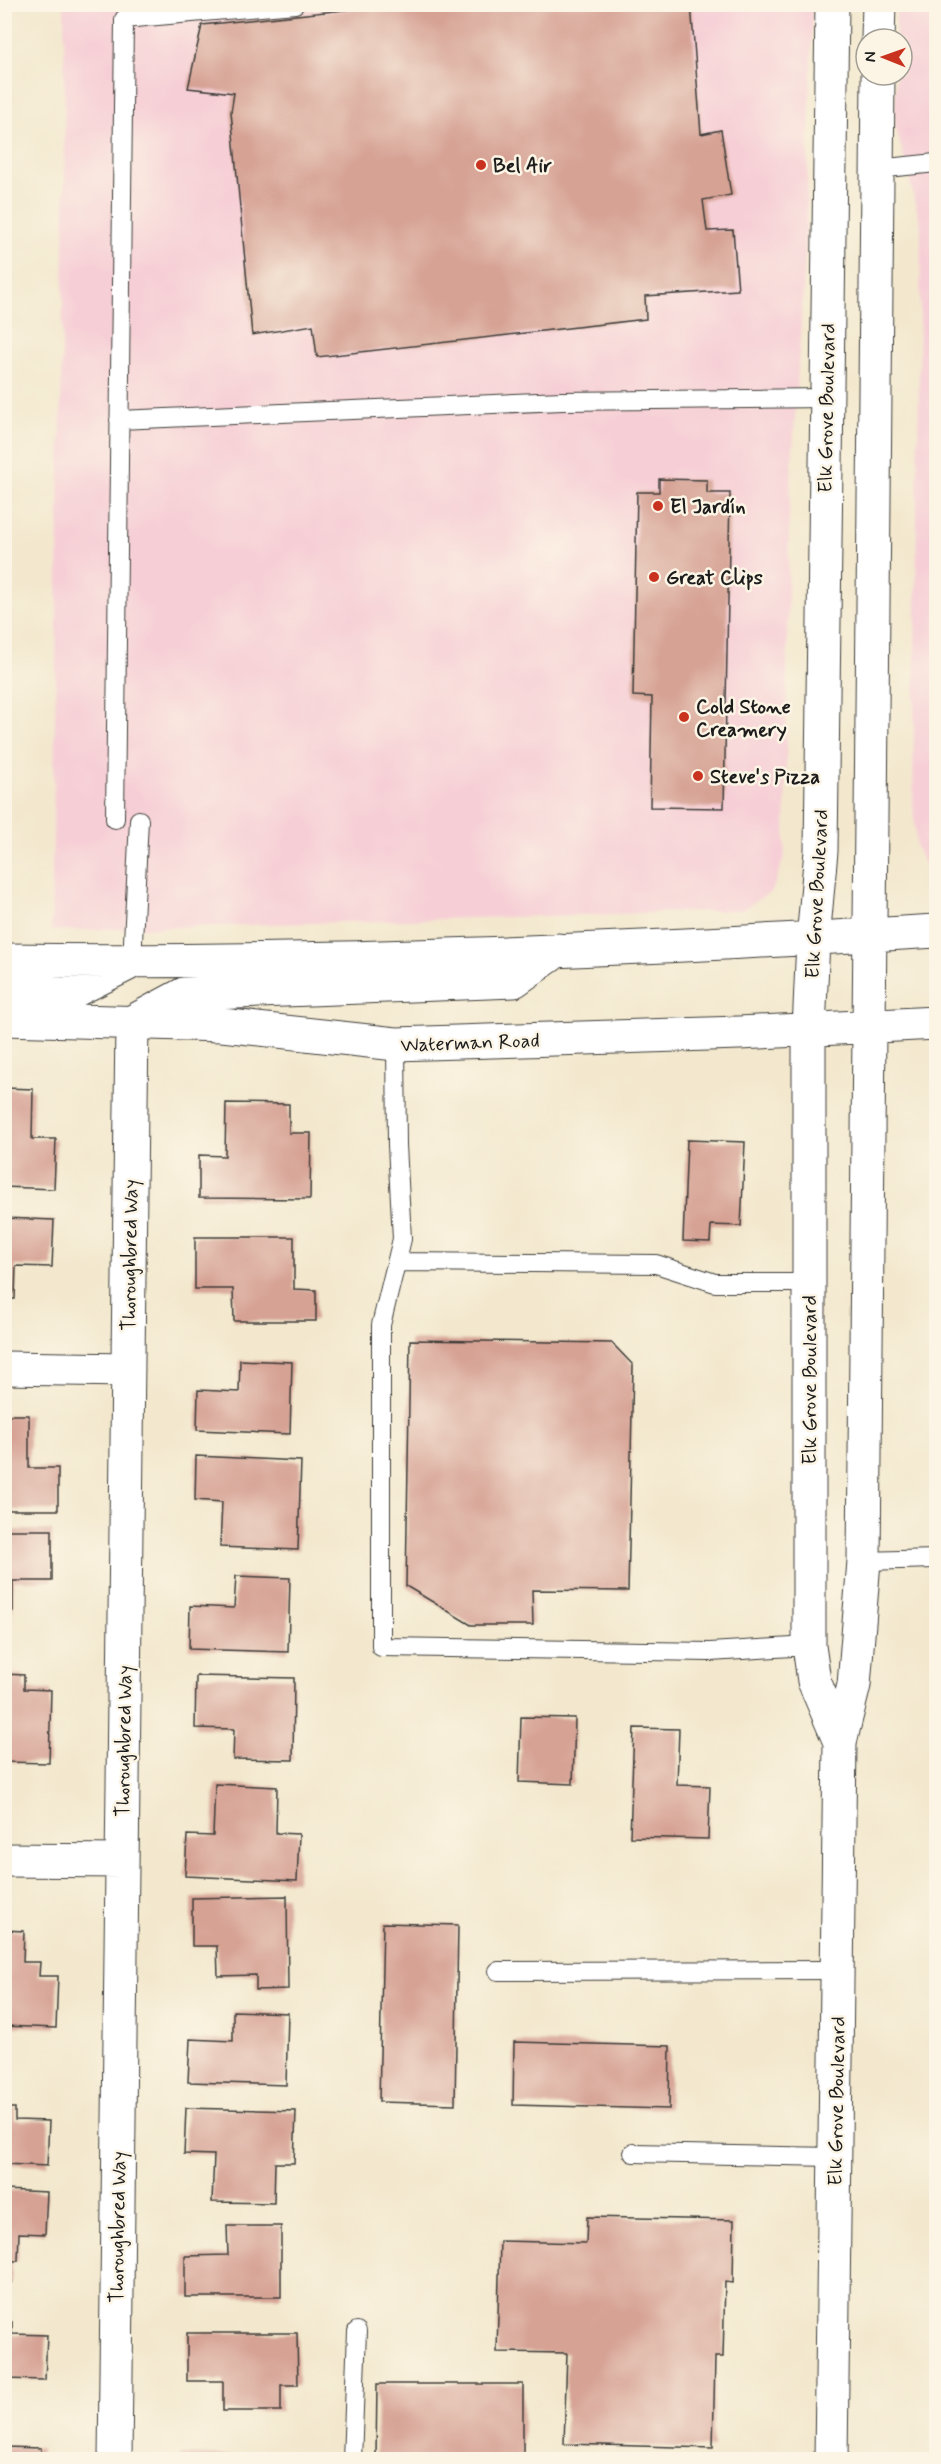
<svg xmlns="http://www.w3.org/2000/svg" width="941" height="2464" font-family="Mynerve,sans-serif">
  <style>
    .built { fill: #f6cfd6 }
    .building { fill: #d6a294 }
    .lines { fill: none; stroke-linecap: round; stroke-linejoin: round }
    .lane-casing { stroke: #3c3b37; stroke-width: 20 }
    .street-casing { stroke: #3c3b37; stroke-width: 35 }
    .secondary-casing { stroke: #3c3b37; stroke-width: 35 }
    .lane { stroke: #fff; stroke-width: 18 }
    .street { stroke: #fff; stroke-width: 33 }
    .secondary { stroke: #fff; stroke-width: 33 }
    .poi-dot { fill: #c8321e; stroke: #fcf5e5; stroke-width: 2 }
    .labels { text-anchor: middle; stroke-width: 5; stroke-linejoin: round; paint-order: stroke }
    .poi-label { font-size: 20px; font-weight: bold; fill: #1c1c1c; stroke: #fcf5e5; text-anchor: start }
    .street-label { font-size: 20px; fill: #1c1c1c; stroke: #fcf5e5 }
  </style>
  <rect width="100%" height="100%" fill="#fcf5e5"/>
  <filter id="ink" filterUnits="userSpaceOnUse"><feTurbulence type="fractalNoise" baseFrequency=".0167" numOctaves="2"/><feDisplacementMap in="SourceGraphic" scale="12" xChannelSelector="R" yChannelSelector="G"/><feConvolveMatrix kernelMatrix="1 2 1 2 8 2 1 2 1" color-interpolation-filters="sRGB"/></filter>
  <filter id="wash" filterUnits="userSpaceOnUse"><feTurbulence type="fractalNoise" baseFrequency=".008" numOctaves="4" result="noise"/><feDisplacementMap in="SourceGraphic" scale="24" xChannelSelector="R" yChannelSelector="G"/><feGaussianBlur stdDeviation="1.35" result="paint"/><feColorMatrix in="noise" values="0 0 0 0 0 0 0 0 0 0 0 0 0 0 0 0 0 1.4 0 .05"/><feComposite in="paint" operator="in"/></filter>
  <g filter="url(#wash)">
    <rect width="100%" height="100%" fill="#f3e8ce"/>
    <!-- built -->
    <path class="built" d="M 64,5 L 813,5 L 805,259 L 789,512 L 785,855 L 772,891 L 742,910 L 51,931 L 65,195 Z
      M 896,5 L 936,5 L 936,879 L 930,876 L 916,847 L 913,803 L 921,225 L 895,124 L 896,75 L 902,75 L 902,39 L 896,39 Z"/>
    <g id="blocks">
      <!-- building -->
      <path class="building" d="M 401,4 L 691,4 L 701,134 L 721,130 L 731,195 L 703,200 L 707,231 L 733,230 L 738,290 L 645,296 L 646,319 L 317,357 L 313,325 L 252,335 L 231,112 L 234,93 L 188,88 L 202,25 Z
        M 659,479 L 707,480 L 707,493 L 730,493 L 724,808 L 650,807 L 652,697 L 633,696 L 637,492 L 659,492 Z
        M 4,1088 L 33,1089 L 32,1139 L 56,1139 L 54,1189 L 4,1187 Z
        M 226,1103 L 289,1104 L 289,1133 L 311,1133 L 310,1199 L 199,1198 L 199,1155 L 225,1156 Z
        M 687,1140 L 745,1142 L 741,1226 L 711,1225 L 710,1242 L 683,1241 Z
        M 4,1218 L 54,1220 L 52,1267 L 16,1266 L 15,1299 L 4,1299 Z
        M 195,1237 L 294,1237 L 294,1289 L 316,1290 L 316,1321 L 234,1321 L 233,1289 L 195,1289 Z
        M 410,1340 L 612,1343 L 633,1365 L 628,1591 L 532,1590 L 533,1625 L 471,1625 L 406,1586 Z
        M 240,1360 L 292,1362 L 290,1434 L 197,1430 L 198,1390 L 239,1392 Z
        M 4,1415 L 29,1415 L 29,1468 L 58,1468 L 58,1510 L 4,1510 Z
        M 196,1456 L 301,1461 L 298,1550 L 220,1547 L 222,1502 L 195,1500 Z
        M 4,1530 L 52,1530 L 52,1581 L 13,1581 L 13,1611 L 4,1611 Z
        M 236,1576 L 290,1578 L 288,1652 L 189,1649 L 190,1606 L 234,1608 Z
        M 4,1674 L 24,1675 L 24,1689 L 51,1690 L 49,1763 L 4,1762 Z
        M 196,1676 L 294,1678 L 293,1760 L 233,1759 L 234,1729 L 195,1728 Z
        M 521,1717 L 575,1718 L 573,1784 L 519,1782 Z
        M 634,1728 L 679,1729 L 677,1785 L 710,1786 L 708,1839 L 630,1837 Z
        M 215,1784 L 277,1787 L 276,1833 L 299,1834 L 297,1881 L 185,1876 L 187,1835 L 213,1836 Z
        M 287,1896 L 288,1989 L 256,1990 L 256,1975 L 218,1976 L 217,1946 L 192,1946 L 192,1898 Z
        M 383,1923 L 458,1925 L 455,2104 L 379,2102 Z
        M 4,1930 L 24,1931 L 23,1962 L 40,1962 L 39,1976 L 58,1976 L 56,2028 L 4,2026 Z
        M 233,2011 L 288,2013 L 286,2085 L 188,2082 L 190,2039 L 233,2041 Z
        M 514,2042 L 670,2046 L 669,2109 L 513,2105 Z
        M 4,2089 L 8,2089 L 7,2108 L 15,2108 L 15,2120 L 49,2121 L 47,2166 L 4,2164 Z
        M 186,2108 L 296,2111 L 294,2163 L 275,2163 L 274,2203 L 212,2202 L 214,2155 L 184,2154 Z
        M 4,2190 L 47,2192 L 45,2234 L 19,2233 L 18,2261 L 12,2261 L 11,2283 L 4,2283 Z
        M 587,2217 L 734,2220 L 733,2283 L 725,2282 L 723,2357 L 715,2357 L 713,2448 L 564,2444 L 567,2353 L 497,2352 L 500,2241 L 586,2243 Z
        M 227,2226 L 281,2226 L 281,2297 L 185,2297 L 185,2256 L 228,2255 Z
        M 4,2316 L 7,2322 L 12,2322 L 12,2334 L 47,2335 L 45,2380 L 4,2379 Z
        M 187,2333 L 297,2333 L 298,2385 L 281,2385 L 281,2411 L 223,2411 L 223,2381 L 187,2381 Z
        M 377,2384 L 523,2384 L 523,2458 L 376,2458 Z
        M 4,2447 L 41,2448 L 41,2460 L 4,2460 Z
        M 181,2455 L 287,2457 L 287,2460 L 180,2460 Z"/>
    </g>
  </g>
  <g filter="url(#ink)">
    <use href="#blocks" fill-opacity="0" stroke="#3c3b37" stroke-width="1.5"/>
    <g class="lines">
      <!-- lane casing -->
      <g class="lane-casing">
        <path id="lane" d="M 877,169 L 936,163
          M 119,420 L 562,401 L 827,398
          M 115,819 L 124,19 L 295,4
          M 132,962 L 139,820
          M 396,1044 L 397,1145 L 402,1239 L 381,1325 L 381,1647 L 710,1652 L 809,1646
          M 397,1262 L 656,1264 L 715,1283 L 809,1283
          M 864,1561 L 936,1559
          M 498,1971 L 837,1970
          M 633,2153 L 835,2157
          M 352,2460 L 357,2331"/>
      </g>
      <!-- street casing -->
      <g class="street-casing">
        <path id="street" d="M 4,1368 L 128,1370
          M 4,1860 L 121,1861
          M 115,2460 L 132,1022"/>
      </g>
      <!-- secondary casing -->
      <g class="secondary-casing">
        <path id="secondary" d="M 832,4 L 821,851 L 813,940 L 809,1030 L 809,1646 L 814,1681 L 840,1742
          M 878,39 L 879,4
          M 4,960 C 315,964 626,950 936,931
          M 4,992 L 68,994 L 128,964
          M 4,1019 L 222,1025 L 396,1044 L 739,1033 L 936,1023
          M 132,1022 L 184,994 L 514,981 L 558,950
          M 831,2460 L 840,1742 L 854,1685 L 864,1561 L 878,75"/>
      </g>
      <!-- lane -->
      <use href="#lane" class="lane"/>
      <!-- street -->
      <use href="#street" class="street"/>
      <!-- secondary -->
      <use href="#secondary" class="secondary"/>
    </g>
  </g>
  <!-- markers -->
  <g class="poi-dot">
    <circle cx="481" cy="165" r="6"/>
    <circle cx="658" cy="506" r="6"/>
    <circle cx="654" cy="577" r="6"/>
    <circle cx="684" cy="717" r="6"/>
    <circle cx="698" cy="776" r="6"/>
  </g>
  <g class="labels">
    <!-- poi labels -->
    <g class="poi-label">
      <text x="493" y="172">Bel Air</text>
      <text x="670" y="513">El Jardín</text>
      <text x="666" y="584">Great Clips</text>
      <text x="696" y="713">Cold Stone<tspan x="696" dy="23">Creamery</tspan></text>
      <text x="710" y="783">Steve's Pizza</text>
    </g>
    <!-- street labels -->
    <g class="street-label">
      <text transform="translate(826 408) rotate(-89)" y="7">Elk Grove Boulevard</text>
      <text transform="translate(816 894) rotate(-87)" y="7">Elk Grove Boulevard</text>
      <text transform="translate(470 1042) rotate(-2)" y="7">Waterman Road</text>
      <text transform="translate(129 1255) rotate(-89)" y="7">Thoroughbred Way</text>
      <text transform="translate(809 1380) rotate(-90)" y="7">Elk Grove Boulevard</text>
      <text transform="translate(123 1741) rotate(-89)" y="7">Thoroughbred Way</text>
      <text transform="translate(836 2101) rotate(-89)" y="7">Elk Grove Boulevard</text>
      <text transform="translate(117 2227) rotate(-89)" y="7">Thoroughbred Way</text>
    </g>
  </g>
  <!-- margin -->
  <rect width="941" height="2464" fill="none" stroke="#fcf5e5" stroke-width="24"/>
  <!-- north arrow -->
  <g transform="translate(884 57) rotate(271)"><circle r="28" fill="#fcf5e5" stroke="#a29e95" stroke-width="1.5"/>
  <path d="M0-4.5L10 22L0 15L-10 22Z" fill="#c8321e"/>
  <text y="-9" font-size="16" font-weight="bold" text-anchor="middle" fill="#1c1c1c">N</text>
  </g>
</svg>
